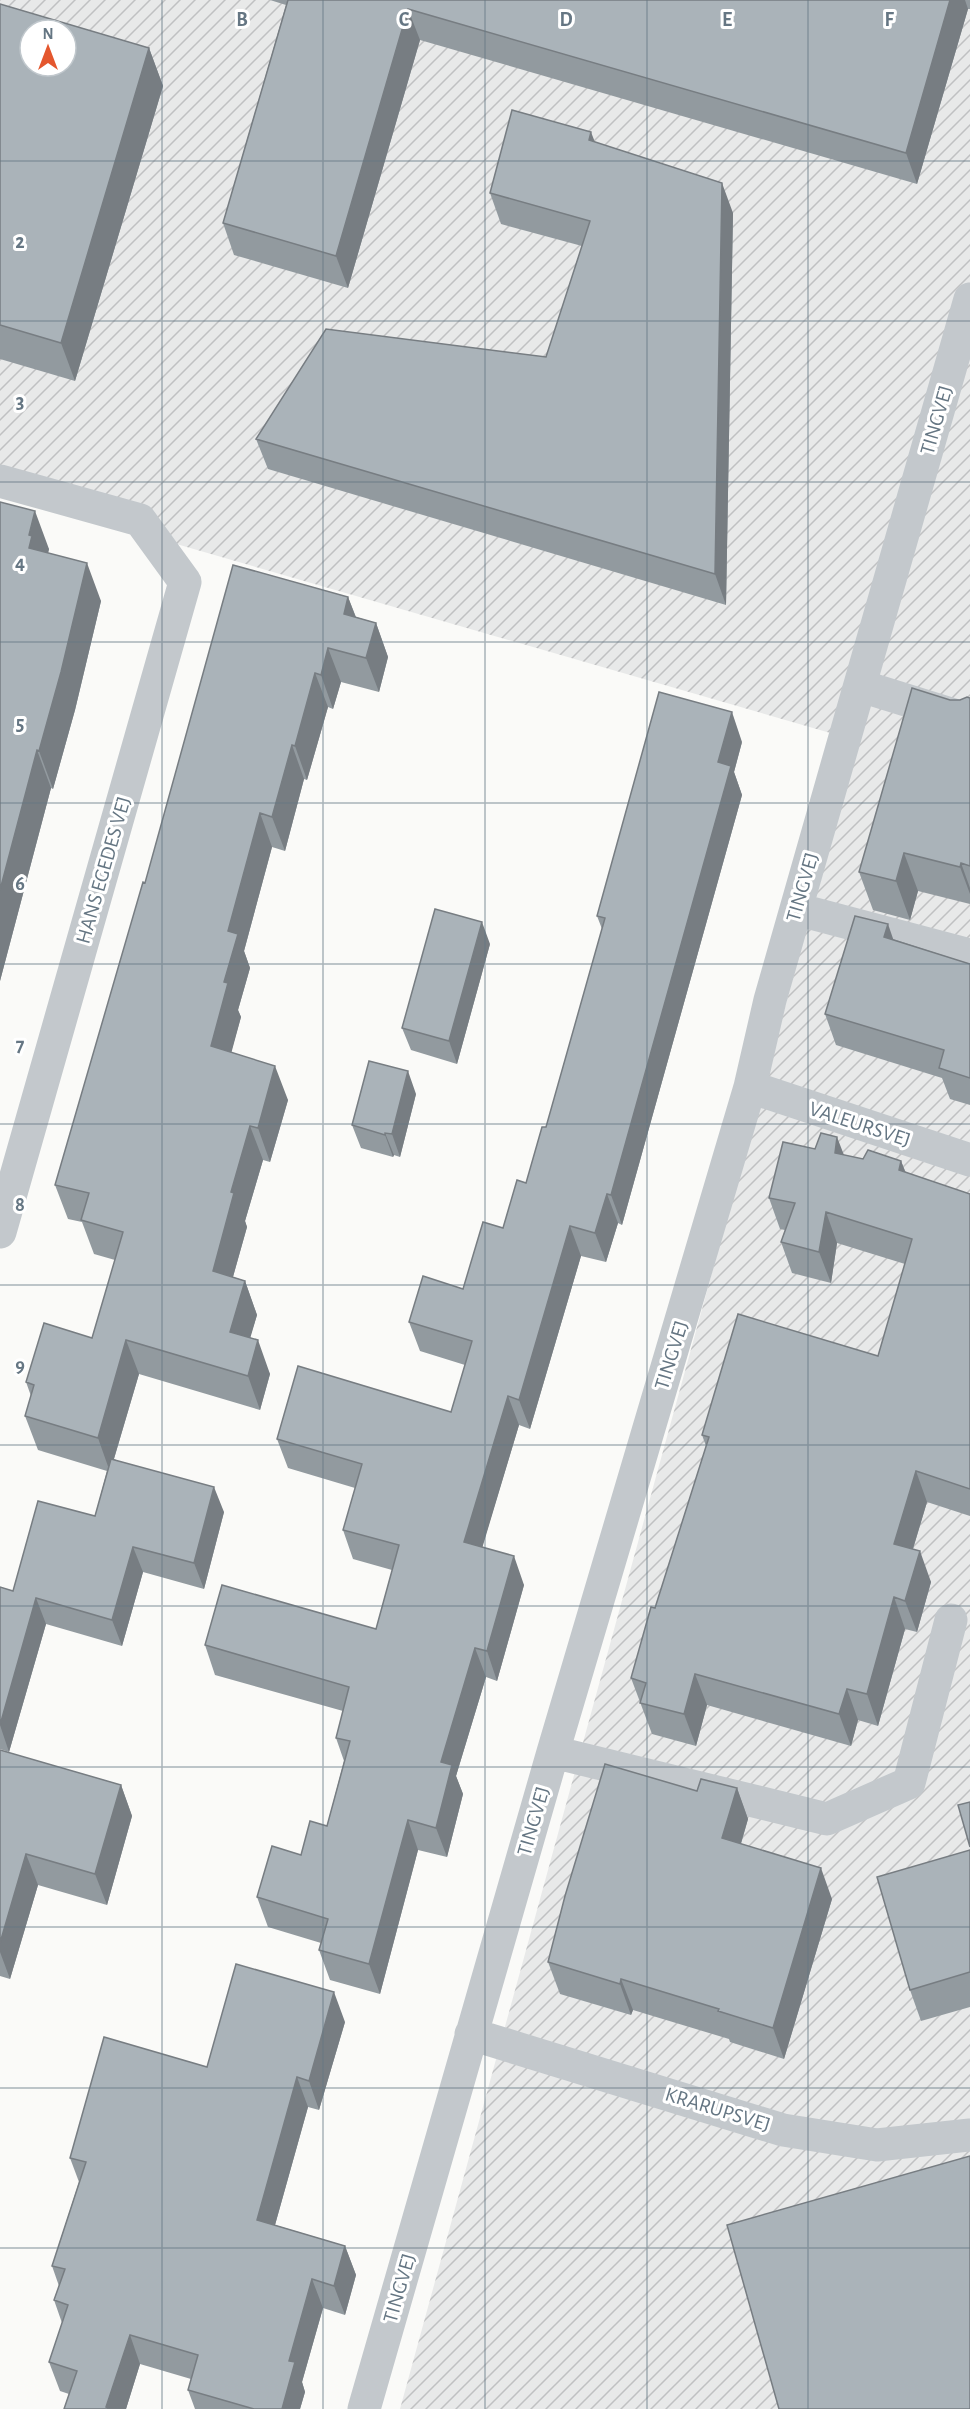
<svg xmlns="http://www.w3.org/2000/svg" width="970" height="2409" font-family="'Alegreya Sans',sans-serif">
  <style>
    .industrial { fill: url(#industrial-furrows); fill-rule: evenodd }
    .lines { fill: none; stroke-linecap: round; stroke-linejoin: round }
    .minor { stroke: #c3c8cc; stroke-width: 33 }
    .wall { fill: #929a9f }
    .shaded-wall { fill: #777d82 }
    .building { fill: #aab3b9; stroke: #777d82; stroke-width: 1.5; fill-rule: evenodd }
    .grid { fill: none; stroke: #657683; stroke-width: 1.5; stroke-opacity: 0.55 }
    .labels { text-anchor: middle; stroke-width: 6; stroke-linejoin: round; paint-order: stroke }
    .street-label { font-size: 21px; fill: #657683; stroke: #fff }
    .grid-label { font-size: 20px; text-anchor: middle; font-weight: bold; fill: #657683; stroke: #fff; stroke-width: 6; stroke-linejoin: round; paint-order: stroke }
  </style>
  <defs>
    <pattern id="industrial-furrows" width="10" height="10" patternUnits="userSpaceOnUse" patternTransform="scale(1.5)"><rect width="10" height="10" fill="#e8e9e9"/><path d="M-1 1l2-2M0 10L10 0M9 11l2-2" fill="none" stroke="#c0c1c2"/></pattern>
  </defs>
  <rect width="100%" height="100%" fill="#fafaf8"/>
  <!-- industrial -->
  <path class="industrial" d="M 0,0 L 970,0 L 970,2409 L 400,2409 L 858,741 L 0,493 ZM 30,30 L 66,30 L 66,66 L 30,66 Z"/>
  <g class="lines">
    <!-- minor -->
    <path class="minor" d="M 0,481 L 140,520 L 185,582 L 0,1232
      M 861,686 L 970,720
      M 796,909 L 970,955
      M 750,1087 L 970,1160
      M 553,1752 L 827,1819 L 909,1783 L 951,1620
      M 471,2034 L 783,2130 L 877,2145 L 970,2135
      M 364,2409 L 553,1752 L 750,1087 L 770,1000 L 970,299"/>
  </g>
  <!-- wall -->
  <path class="wall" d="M 270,0 L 970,0 L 970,9 L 968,9 L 917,184 L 420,40 L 348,288 L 234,255 L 223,223 L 286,5 Z
    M 0,4 L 149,48 L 163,86 L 75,381 L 0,359 Z
    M 595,142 L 733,213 L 726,605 L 268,469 L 256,439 L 546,357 L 582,246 L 501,224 L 490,193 Z
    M 0,502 L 49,549 L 48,553 L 101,601 L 75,710 L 53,789 L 51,788 L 0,981 Z
    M 348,597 L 356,617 L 376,623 L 388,657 L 379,692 L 341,682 L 333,709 L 328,707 L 307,780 L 304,779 L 285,851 L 272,847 L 244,951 L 250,968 L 238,1010 L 241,1017 L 231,1052 L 288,1100 L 270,1162 L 263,1160 L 245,1221 L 247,1227 L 233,1277 L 245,1281 L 257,1315 L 250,1337 L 270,1374 L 260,1410 L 139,1374 L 114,1459 L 224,1512 L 204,1589 L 143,1572 L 122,1646 L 46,1624 L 9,1752 L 0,1749 L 0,1587 L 13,1591 L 95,1516 L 107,1471 L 38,1450 L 25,1416 L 31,1396 L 26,1382 L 92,1338 L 115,1260 L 94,1254 L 82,1222 L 68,1219 L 55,1185 L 145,883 Z
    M 970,698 L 970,904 L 918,891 L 910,920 L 873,910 L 859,872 L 950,700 L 960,700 Z
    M 742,742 L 734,772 L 742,795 L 622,1225 L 618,1223 L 606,1262 L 581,1256 L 530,1429 L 519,1425 L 482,1547 L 524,1585 L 497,1681 L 486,1677 L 456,1776 L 463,1794 L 447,1857 L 418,1850 L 380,1994 L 330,1980 L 319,1950 L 321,1943 L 268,1927 L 257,1897 L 301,1855 L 327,1826 L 344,1761 L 336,1738 L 343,1711 L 215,1675 L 205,1645 L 376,1629 L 392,1570 L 353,1559 L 343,1530 L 355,1488 L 288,1468 L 277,1439 L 451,1412 L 465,1365 L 420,1351 L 409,1322 L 463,1289 L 503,1228 L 526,1183 L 546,1127 L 602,929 L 597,916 Z
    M 893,939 L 970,964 L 970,1105 L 950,1099 L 942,1078 L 836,1045 L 825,1014 Z
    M 490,944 L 457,1064 L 411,1050 L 402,1028 Z
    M 416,1094 L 400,1157 L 394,1155 L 393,1157 L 361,1148 L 352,1125 Z
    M 815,1149 L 863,1159 L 901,1161 L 906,1173 L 970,1194 L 970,1516 L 927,1502 L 913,1549 L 931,1582 L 917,1632 L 905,1629 L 878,1726 L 858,1720 L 851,1746 L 707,1705 L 696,1746 L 652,1734 L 631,1678 L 655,1608 L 706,1446 L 702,1435 L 878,1356 L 905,1264 L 837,1243 L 831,1283 L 792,1273 L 781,1242 L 785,1230 L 780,1229 L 769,1198 Z
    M 0,1750 L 121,1785 L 132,1816 L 107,1905 L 38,1885 L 10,1979 L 0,1976 Z
    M 737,1788 L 748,1819 L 741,1844 L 832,1899 L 784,2059 L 730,2042 L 729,2039 L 633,2010 L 631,2015 L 560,1994 L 548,1962 L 697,1791 Z
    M 970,1850 L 970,2007 L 921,2021 L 910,1990 Z
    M 345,2022 L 319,2110 L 308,2107 L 275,2225 L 345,2246 L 356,2275 L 345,2315 L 323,2308 L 302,2382 L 305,2392 L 300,2409 L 195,2409 L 188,2390 L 191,2379 L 140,2364 L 126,2409 L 64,2409 L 69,2394 L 60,2391 L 49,2362 L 62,2323 L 54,2300 L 59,2286 L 52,2266 L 79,2182 L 70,2158 L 207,2067 Z"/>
  <!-- shaded-wall -->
  <path class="shaded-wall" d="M 950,0 L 965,0 L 968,9 L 917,184 L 906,153 Z
    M 408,9 L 420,40 L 348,288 L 336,256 Z
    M 149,48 L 163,86 L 75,381 L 61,343 Z
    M 591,132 L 603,163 L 589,140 Z
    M 722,183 L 733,213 L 726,605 L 715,574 Z
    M 35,511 L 49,549 L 44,569 L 29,548 L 29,535 Z
    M 87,563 L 101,601 L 75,710 L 53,789 L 39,751 Z
    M 348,597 L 361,631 L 344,614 Z
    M 376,623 L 388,657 L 379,692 L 366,658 Z
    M 328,648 L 341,682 L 333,709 L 321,675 Z
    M 315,673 L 328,707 L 307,780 L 295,746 Z
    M 732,712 L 742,742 L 734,772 L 742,795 L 622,1225 L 611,1195 L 718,762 Z
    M 292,745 L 304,779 L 285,851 L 272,817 Z
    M 37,750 L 51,788 L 0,981 L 0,890 Z
    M 260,813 L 272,847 L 244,951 L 250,968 L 238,1010 L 241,1017 L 224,1080 L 211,1046 L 224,982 L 228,931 Z
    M 904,853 L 918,891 L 910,920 L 896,881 Z
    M 961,863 L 970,888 L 970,894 L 960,867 Z
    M 482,922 L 490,944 L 457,1064 L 449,1041 Z
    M 888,924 L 899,956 L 884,937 Z
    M 275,1066 L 288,1100 L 270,1162 L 258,1128 Z
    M 408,1071 L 416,1094 L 400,1157 L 392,1134 Z
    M 250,1126 L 263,1160 L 245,1221 L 247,1227 L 225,1305 L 213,1271 L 231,1192 Z
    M 385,1133 L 394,1155 L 393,1157 L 385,1135 Z
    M 837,1137 L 849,1168 L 835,1153 Z
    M 901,1161 L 913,1192 L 899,1170 Z
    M 607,1194 L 618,1223 L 606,1262 L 595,1233 Z
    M 826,1212 L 837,1243 L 831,1283 L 819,1252 Z
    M 570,1226 L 581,1256 L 530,1429 L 519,1400 Z
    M 245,1281 L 257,1315 L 242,1366 L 230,1332 Z
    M 126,1340 L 139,1374 L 110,1472 L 98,1438 Z
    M 258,1340 L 270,1374 L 260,1410 L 248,1376 Z
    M 508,1396 L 519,1425 L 475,1572 L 464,1542 Z
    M 916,1471 L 927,1502 L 905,1575 L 894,1544 Z
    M 214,1487 L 224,1512 L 204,1589 L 194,1563 Z
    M 133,1547 L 143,1572 L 122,1646 L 112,1620 Z
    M 920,1551 L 931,1582 L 917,1632 L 905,1601 Z
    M 514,1556 L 524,1585 L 497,1681 L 487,1651 Z
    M 894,1597 L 905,1629 L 878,1726 L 867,1694 Z
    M 36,1598 L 46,1624 L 9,1752 L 0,1725 Z
    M 475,1648 L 486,1677 L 456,1776 L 463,1794 L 447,1857 L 436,1828 L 441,1762 Z
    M 695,1674 L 707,1705 L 696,1746 L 684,1714 Z
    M 847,1689 L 858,1720 L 851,1746 L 839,1714 Z
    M 121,1785 L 132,1816 L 107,1905 L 95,1874 Z
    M 737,1788 L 748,1819 L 733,1870 L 722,1838 Z
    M 408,1820 L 418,1850 L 380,1994 L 369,1964 Z
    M 26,1854 L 38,1885 L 10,1979 L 0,1952 L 0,1943 Z
    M 821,1868 L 832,1899 L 784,2059 L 773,2028 Z
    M 621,1979 L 633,2010 L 631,2015 L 620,1984 Z
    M 334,1992 L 345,2022 L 319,2110 L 309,2081 Z
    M 297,2077 L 308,2107 L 268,2250 L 257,2220 Z
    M 345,2246 L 356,2275 L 345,2315 L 334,2286 Z
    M 312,2279 L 323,2308 L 302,2382 L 305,2392 L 300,2409 L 282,2409 L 289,2361 Z
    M 130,2335 L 140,2364 L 126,2409 L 107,2409 L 106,2407 Z"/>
  <!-- building -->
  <path class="building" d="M 288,0 L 950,0 L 906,153 L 408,9 L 336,256 L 223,223 Z
    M 0,4 L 149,48 L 61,343 L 0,325 ZM 30,30 L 66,30 L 66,66 L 30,66 Z
    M 512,110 L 591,132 L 589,140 L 722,183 L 715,574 L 256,439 L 326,329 L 546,357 L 590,221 L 490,193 Z
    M 0,502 L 35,511 L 29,535 L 32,536 L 29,548 L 87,563 L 61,672 L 39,751 L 37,750 L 0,890 Z
    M 233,565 L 348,597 L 344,614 L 376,623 L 366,658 L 328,648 L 321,675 L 315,673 L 295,746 L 292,745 L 272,817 L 260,813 L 228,931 L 238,934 L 224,982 L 228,983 L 211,1046 L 275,1066 L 258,1128 L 250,1126 L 231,1192 L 234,1193 L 213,1271 L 245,1281 L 230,1332 L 258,1340 L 248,1376 L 126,1340 L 98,1438 L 25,1416 L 34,1385 L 26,1382 L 44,1323 L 92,1338 L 123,1232 L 81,1220 L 89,1193 L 55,1185 L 143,882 L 145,883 Z
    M 912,688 L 950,700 L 960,700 L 967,697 L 970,698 L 970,866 L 961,863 L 960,867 L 904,853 L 896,881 L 859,872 Z
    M 659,692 L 732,712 L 718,762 L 731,766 L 611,1195 L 607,1194 L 595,1233 L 570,1226 L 519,1400 L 508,1396 L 464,1542 L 514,1556 L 487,1651 L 475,1648 L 441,1762 L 452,1765 L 436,1828 L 408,1820 L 369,1964 L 319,1950 L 328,1919 L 257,1897 L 272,1846 L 301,1855 L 310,1821 L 327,1826 L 350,1741 L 336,1738 L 349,1687 L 205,1645 L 222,1585 L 376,1629 L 399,1545 L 343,1530 L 362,1464 L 277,1439 L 298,1366 L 451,1412 L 472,1341 L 409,1322 L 423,1276 L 463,1289 L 483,1222 L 503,1228 L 517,1180 L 526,1183 L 542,1127 L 546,1127 L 605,918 L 597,916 Z
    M 435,909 L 482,922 L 449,1041 L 402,1028 Z
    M 855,916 L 888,924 L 884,937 L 970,964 L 970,1078 L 939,1068 L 944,1050 L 825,1014 Z
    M 369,1061 L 408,1071 L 392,1134 L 385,1133 L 385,1135 L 352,1125 Z
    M 821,1133 L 837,1137 L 835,1153 L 863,1159 L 868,1150 L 901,1161 L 899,1170 L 970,1194 L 970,1489 L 916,1471 L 894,1544 L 920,1551 L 905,1601 L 894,1597 L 867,1694 L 847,1689 L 839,1714 L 695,1674 L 684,1714 L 640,1703 L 646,1683 L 631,1678 L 651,1607 L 655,1608 L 709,1437 L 702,1435 L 738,1314 L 878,1356 L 912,1239 L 826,1212 L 819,1252 L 781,1242 L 795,1203 L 769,1198 L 783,1142 L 815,1149 Z
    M 111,1459 L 214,1487 L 194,1563 L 133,1547 L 112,1620 L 36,1598 L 0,1725 L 0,1587 L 13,1591 L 38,1501 L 95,1516 Z
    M 0,1750 L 121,1785 L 95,1874 L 26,1854 L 0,1943 Z
    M 605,1764 L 697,1791 L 701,1779 L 737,1788 L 722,1838 L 821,1868 L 773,2028 L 718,2011 L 719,2009 L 621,1979 L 620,1984 L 548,1962 L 565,1896 Z
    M 970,1802 L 970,1847 L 958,1805 Z
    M 970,1850 L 970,1972 L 910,1990 L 877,1877 Z
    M 236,1964 L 334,1992 L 309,2081 L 297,2077 L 257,2220 L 345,2246 L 334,2286 L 312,2279 L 289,2361 L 295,2362 L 282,2409 L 254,2409 L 188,2390 L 198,2355 L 130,2335 L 106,2407 L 109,2408 L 109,2409 L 64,2409 L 77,2371 L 49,2362 L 68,2305 L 54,2300 L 65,2269 L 52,2266 L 86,2162 L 70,2158 L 104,2037 L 207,2067 Z
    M 970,2156 L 970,2409 L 779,2409 L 727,2225 Z"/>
  <!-- grid -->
  <path class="grid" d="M 162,0 L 162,2409M 323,0 L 323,2409M 485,0 L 485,2409M 647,0 L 647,2409M 808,0 L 808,2409M 0,161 L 970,161M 0,321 L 970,321M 0,482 L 970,482M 0,642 L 970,642M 0,803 L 970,803M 0,964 L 970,964M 0,1124 L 970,1124M 0,1285 L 970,1285M 0,1445 L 970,1445M 0,1606 L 970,1606M 0,1767 L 970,1767M 0,1927 L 970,1927M 0,2088 L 970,2088M 0,2248 L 970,2248"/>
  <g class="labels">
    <!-- street labels -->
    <g class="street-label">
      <text transform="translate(936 420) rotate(-74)" y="7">TINGVEJ</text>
      <text transform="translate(103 870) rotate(-74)" y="7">HANS EGEDES VEJ</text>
      <text transform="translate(802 887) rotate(-74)" y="7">TINGVEJ</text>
      <text transform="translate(860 1124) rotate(18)" y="7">VALEURSVEJ</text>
      <text transform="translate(671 1355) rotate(-73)" y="7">TINGVEJ</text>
      <text transform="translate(533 1821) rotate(-74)" y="7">TINGVEJ</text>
      <text transform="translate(718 2109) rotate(17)" y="7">KRARUPSVEJ</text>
      <text transform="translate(399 2288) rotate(-74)" y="7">TINGVEJ</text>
    </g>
  </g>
  <g class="grid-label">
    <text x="242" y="26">B</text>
    <text x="404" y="26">C</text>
    <text x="566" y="26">D</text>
    <text x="727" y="26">E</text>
    <text x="889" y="26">F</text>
    <text x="20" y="248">2</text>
    <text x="20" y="408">3</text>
    <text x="20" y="569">4</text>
    <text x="20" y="730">5</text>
    <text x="20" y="890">6</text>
    <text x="20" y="1051">7</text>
    <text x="20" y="1211">8</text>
    <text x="20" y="1372">9</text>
  </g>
  <!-- north arrow -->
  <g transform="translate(48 48)"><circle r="28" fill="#ffffff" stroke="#c1c8cd" stroke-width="1.5"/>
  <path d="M0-4.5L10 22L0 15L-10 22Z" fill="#e4572e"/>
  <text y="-9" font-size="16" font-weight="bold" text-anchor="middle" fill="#657683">N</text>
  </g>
</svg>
